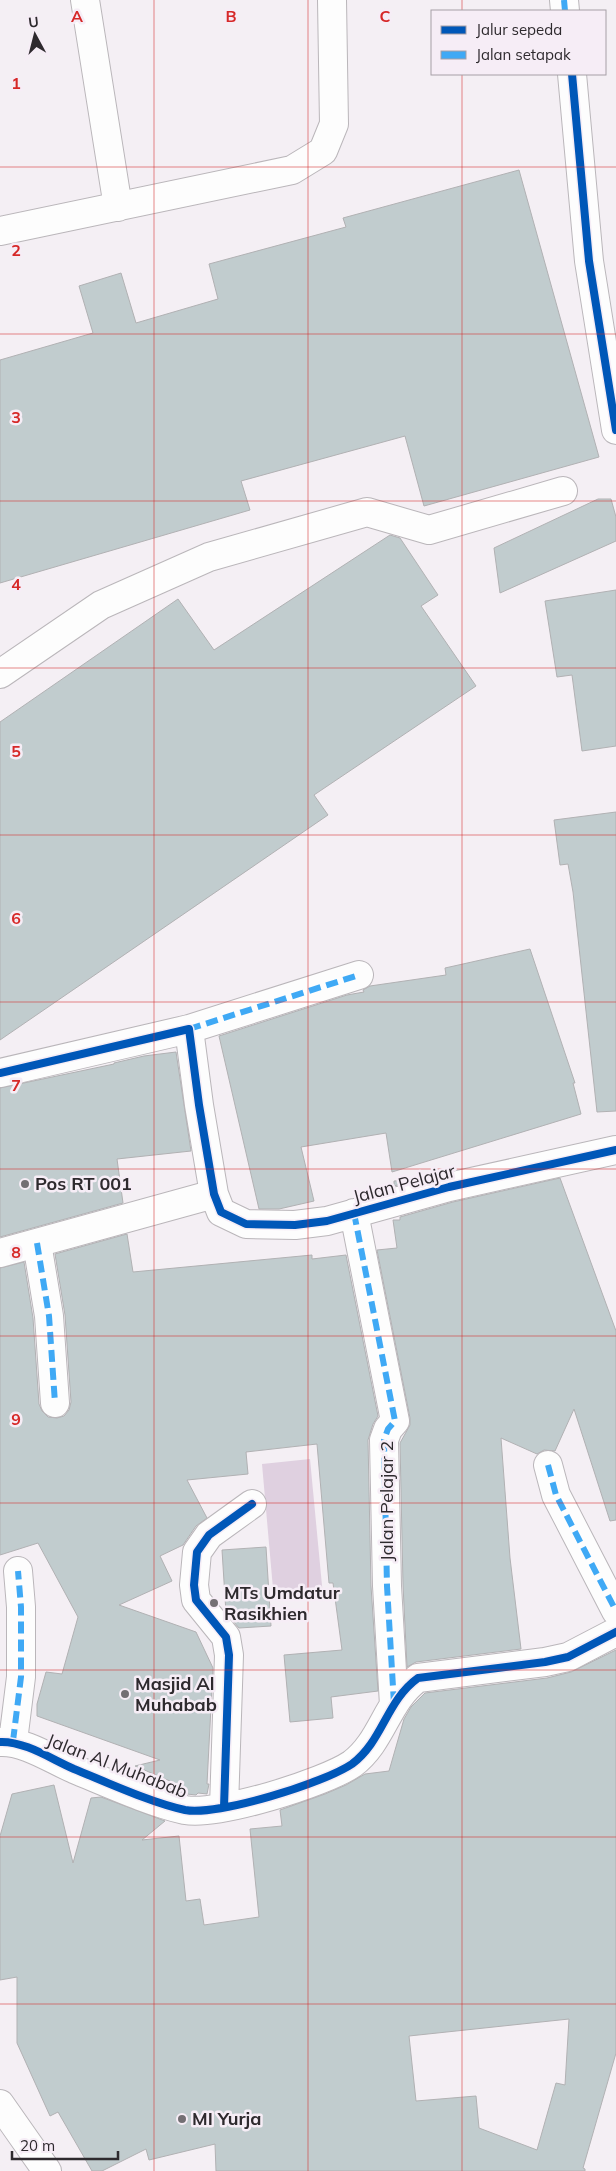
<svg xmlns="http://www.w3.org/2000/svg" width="616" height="2171" font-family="Mulish,sans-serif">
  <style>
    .green { fill: #dfd0e0 }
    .building { fill: #c1ccce; stroke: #b1b1b3; fill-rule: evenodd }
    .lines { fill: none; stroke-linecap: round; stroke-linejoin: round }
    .minor-casing { stroke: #bab6ba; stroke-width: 30 }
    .minor { stroke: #fdfdfd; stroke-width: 28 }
    .quiet { stroke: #3fa9f5; stroke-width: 6; stroke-dasharray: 12 6; stroke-linecap: butt }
    .cycleway-casing { stroke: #f6edf6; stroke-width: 11 }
    .cycleway { stroke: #0057b8; stroke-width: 8 }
    .grid { fill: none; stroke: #d62828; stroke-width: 1; stroke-opacity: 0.55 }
    .poi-dot { fill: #736f73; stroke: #f6edf6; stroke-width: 2 }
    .labels { text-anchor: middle; stroke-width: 5; stroke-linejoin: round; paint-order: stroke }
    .poi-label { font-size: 18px; font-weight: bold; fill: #2e2a2e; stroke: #f6edf6; text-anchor: start }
    .street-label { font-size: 18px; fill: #2e2a2e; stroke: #f6edf6 }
    .grid-label { font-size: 16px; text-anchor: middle; font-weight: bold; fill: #d62828; stroke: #f6edf6; stroke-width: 5; stroke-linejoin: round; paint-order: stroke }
  </style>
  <rect width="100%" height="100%" fill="#f4eff4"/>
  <!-- green -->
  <path class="green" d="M 310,1459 L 323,1596 L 274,1600 L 262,1464 Z"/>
  <!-- building -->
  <path class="building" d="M 519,170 L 599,457 L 424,506 L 405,436 L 241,481 L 250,510 L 0,583 L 0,360 L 93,333 L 79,286 L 121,273 L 136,323 L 218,299 L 209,264 L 346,227 L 343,218 Z
    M 598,499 L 611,499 L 616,517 L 616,541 L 500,593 L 494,548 Z
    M 390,535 L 400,538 L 438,595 L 421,606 L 476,686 L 314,795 L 328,815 L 0,1040 L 0,722 L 178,599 L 214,650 Z
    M 616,590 L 616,746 L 582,751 L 572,675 L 557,677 L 545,601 Z
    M 616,812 L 616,1111 L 597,1112 L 573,892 L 568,864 L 560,865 L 554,820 Z
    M 530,949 L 575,1083 L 573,1083 L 581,1114 L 392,1172 L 386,1133 L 301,1147 L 314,1201 L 279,1209 L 259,1209 L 219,1036 L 347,995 L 364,992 L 363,990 L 370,986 L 446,975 L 445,968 Z
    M 176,1052 L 191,1151 L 117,1159 L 123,1203 L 0,1237 L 0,1088 L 114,1064 L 114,1063 L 144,1056 Z
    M 560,1178 L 616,1331 L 616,1520 L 610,1521 L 574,1409 L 555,1451 L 544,1450 L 537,1454 L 501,1438 L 510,1558 L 521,1649 L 416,1662 L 407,1667 L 403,1585 L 400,1443 L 410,1425 L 410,1418 L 377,1250 L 397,1248 L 393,1220 L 400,1220 L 400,1217 L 453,1202 Z
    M 419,1179 L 394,1186 L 394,1181 Z
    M 127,1234 L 133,1272 L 312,1255 L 312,1259 L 346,1255 L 378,1416 L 373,1424 L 368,1440 L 371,1586 L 378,1691 L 331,1697 L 333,1718 L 290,1722 L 284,1655 L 342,1650 L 333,1583 L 329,1583 L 317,1444 L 246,1452 L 248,1474 L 187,1480 L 207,1518 L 196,1526 L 183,1545 L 160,1556 L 172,1581 L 119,1605 L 196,1632 L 213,1668 L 207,1784 L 209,1784 L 207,1794 L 198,1793 L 196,1795 L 187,1794 L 167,1789 L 184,1787 L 135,1766 L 160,1760 L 37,1716 L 37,1704 L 46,1672 L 62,1674 L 78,1617 L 38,1543 L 0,1555 L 0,1268 L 24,1262 L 33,1318 L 39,1404 L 42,1411 L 48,1417 L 57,1418 L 64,1416 L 69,1410 L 71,1402 L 65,1315 L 55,1254 Z
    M 266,1547 L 271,1626 L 239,1628 L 226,1613 L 222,1550 Z
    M 616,1650 L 616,2053 L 583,2168 L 585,2169 L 585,2171 L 216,2171 L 215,2144 L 149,2160 L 146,2149 L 102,2171 L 92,2171 L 58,2112 L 50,2116 L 17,2043 L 17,1977 L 0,1980 L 0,1836 L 12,1794 L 54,1785 L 73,1863 L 91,1798 L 101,1797 L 165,1821 L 142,1840 L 179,1836 L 186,1901 L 200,1899 L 204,1925 L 259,1917 L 250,1829 L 282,1826 L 280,1810 L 325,1794 L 346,1785 L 365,1774 L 389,1771 L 404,1719 L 411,1707 L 425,1693 L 547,1678 L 571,1672 ZM 569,2019 L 565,2085 L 556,2083 L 537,2150 L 479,2128 L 476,2096 L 416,2101 L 409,2036 Z"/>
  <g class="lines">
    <!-- minor casing -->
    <g class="minor-casing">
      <path id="minor" d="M 85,0 L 118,207
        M 564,0 L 565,11
        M 572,74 L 589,261 L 616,430
        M 0,231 L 292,170 L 323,151 L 334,124 L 332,0
        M 0,674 L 101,605 L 209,557 L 367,512 L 429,530 L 563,491
        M 189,1029 L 359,975
        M 0,1073 L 189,1029 L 199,1105 L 214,1194 L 221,1212 L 246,1224 L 295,1225 L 327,1221 L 449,1187 L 616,1150
        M 354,1213 L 395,1421 L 388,1429 L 384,1440 L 387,1586 L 394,1705
        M 37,1243 L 49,1316 L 55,1403
        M 0,1253 L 214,1194
        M 548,1465 L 556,1495 L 616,1611
        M 13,1741 L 21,1677 L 21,1607 L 18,1571
        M 0,1742 C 25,1741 51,1759 74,1769 C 106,1782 152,1803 185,1810 C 218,1816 324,1783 352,1764 C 383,1741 386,1701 418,1678 L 545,1662 L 568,1657 L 616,1632
        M 224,1807 L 229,1655 L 226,1637 L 196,1600 L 194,1585 L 197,1552 L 209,1535 L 252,1504
        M 0,2104 L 47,2171"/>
    </g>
    <!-- minor -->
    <use href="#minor" class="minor"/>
    <!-- quiet -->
    <path class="quiet" d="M 564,0 L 565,11
      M 189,1029 L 359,975
      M 354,1213 L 395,1421 L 388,1429 L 384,1440 L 387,1586 L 394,1704
      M 37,1243 L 49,1316 L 55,1403
      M 548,1465 L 556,1495 L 616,1611
      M 13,1741 L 21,1677 L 21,1607 L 18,1571"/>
    <!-- cycleway casing -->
    <g class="cycleway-casing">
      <path id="cycleway" d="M 572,74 L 589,261 L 616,430
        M 0,1073 L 189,1029 L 199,1105 L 214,1194 L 221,1212 L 246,1224 L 295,1225 L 327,1221 L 449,1187 L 616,1150
        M 0,1742 C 25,1741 51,1759 74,1769 C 106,1782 152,1803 185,1810 C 218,1816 324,1783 352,1764 C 383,1741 386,1701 418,1678 L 545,1662 L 568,1657 L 616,1632
        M 224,1807 L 229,1655 L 226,1637 L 196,1600 L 194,1585 L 197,1552 L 209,1535 L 252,1504"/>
    </g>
    <!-- cycleway -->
    <use href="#cycleway" class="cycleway"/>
  </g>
  <!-- grid -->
  <path class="grid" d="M 154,0 L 154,2171M 308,0 L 308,2171M 462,0 L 462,11M 462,74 L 462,2171M 0,167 L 616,167M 0,334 L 616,334M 0,501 L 616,501M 0,668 L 616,668M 0,835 L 616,835M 0,1002 L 616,1002M 0,1169 L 616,1169M 0,1336 L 616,1336M 0,1503 L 616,1503M 0,1670 L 616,1670M 0,1837 L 616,1837M 0,2004 L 616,2004"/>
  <!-- markers -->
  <g class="poi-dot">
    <circle cx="25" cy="1184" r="5"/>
    <circle cx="214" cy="1603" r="5"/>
    <circle cx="125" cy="1694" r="5"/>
    <circle cx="182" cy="2119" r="5"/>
  </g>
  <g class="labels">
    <!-- poi labels -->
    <g class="poi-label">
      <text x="35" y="1190">Pos RT 001</text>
      <text x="224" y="1599">MTs Umdatur<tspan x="224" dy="21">Rasikhien</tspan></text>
      <text x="135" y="1690">Masjid Al<tspan x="135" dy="21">Muhabab</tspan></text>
      <text x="192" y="2125">MI Yurja</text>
    </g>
    <!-- street labels -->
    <g class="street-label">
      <text transform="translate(404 1184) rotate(-15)" y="6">Jalan Pelajar</text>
      <text transform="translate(387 1501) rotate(-90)" y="6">Jalan Pelajar 2</text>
      <text transform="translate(117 1766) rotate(21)" y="6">Jalan Al Muhabab</text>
    </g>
  </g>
  <g class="grid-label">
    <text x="77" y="22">A</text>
    <text x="231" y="22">B</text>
    <text x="385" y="22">C</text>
    <text x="16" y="89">1</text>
    <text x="16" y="256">2</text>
    <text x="16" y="423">3</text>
    <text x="16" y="590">4</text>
    <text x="16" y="757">5</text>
    <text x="16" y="924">6</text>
    <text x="16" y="1091">7</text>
    <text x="16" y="1258">8</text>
    <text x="16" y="1425">9</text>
  </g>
  <!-- legend -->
  <rect x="431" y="10" width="175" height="65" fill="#f6edf6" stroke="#a69fa6"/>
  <rect x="441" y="26" width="25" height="8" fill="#0057b8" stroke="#a69fa6"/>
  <text x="476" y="35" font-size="15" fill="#2e2a2e">Jalur sepeda</text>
  <rect x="441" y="51" width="25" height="8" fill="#3fa9f5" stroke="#a69fa6"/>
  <text x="476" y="60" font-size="15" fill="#2e2a2e">Jalan setapak</text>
  <!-- north arrow -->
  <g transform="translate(35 35) rotate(353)" stroke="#f6edf6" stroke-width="4" paint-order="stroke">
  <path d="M0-4L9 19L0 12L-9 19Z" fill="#2e2a2e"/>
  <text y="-8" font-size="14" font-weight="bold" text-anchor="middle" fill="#2e2a2e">U</text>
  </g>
  <!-- scale -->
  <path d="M12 2151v8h106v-8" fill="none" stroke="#2e2a2e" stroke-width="2.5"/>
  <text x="20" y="2151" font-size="15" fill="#2e2a2e" stroke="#f6edf6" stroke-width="4" paint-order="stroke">20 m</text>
</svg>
